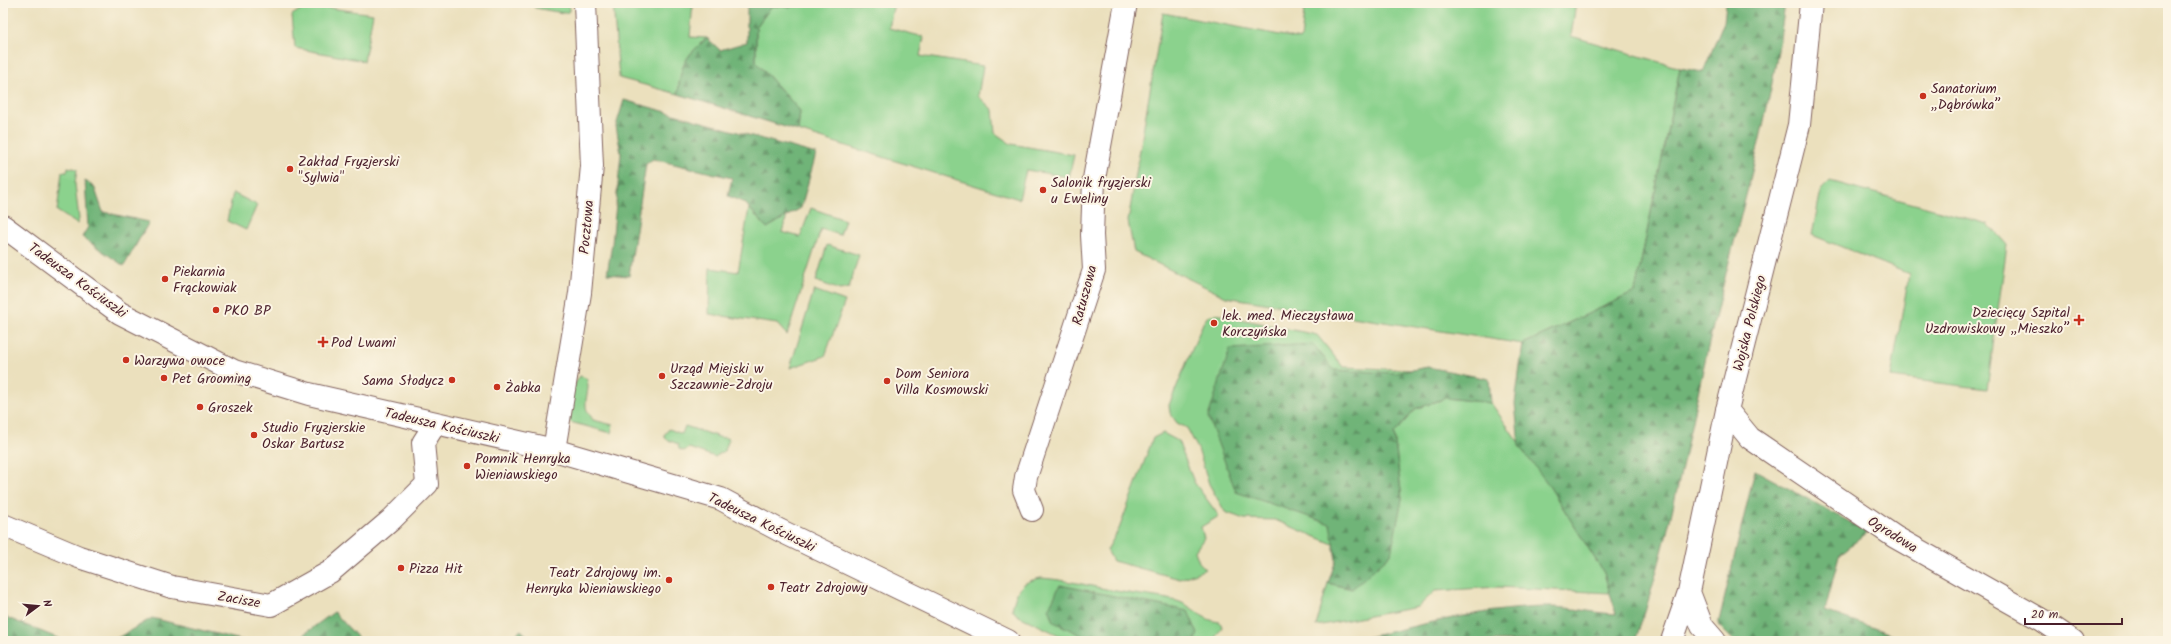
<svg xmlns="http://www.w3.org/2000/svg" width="2171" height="644" font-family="Kalam,sans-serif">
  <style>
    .grass { fill: #8bd28d; stroke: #6a785c }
    .forest { fill: url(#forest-firs); stroke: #5d6a52 }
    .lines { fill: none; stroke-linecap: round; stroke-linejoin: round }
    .pedestrian-casing { stroke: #82635e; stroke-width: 24 }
    .minor-casing { stroke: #82635e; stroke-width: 24 }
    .pedestrian { stroke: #fff; stroke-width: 22 }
    .minor { stroke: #fff; stroke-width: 22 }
    .poi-dot { fill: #c8321e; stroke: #fcf5e5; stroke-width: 1.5 }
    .labels { text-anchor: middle; stroke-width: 4; stroke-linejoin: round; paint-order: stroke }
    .poi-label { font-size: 14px; fill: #4a1f2b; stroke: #fcf5e5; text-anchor: start }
    .street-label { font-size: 14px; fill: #4a1f2b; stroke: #fcf5e5 }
  </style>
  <defs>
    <pattern id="forest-firs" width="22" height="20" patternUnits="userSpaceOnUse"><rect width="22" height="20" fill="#70b478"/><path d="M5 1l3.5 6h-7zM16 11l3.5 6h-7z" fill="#5e9263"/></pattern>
  </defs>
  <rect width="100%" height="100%" fill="#fcf5e5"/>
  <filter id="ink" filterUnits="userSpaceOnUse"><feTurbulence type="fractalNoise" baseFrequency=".025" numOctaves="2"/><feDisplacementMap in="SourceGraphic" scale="8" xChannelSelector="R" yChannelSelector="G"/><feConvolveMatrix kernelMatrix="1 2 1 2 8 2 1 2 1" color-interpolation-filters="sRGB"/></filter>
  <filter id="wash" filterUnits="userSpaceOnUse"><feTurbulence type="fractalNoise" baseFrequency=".012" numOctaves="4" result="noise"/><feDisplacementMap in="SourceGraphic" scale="16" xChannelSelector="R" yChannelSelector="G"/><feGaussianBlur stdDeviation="0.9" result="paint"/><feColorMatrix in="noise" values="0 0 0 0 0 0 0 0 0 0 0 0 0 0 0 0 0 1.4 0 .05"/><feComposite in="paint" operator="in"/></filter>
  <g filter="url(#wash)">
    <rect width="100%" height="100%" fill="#ebe0bd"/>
    <!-- grass -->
    <path class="grass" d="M 531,3 L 569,3 L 569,11 L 567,13 L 563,13 L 535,8 Z
      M 613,3 L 693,3 L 690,37 L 707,38 C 684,58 681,64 678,94 L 619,78 Z
      M 816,3 L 894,3 L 889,28 L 924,37 L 920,56 L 983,66 L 978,96 L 993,110 L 995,133 L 1011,144 L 1074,155 L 1069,177 L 1026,170 L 1019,199 L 798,131 L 800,111 L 756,62 L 756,27 L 772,6 L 789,7 Z
      M 1305,3 L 1576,3 L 1571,36 L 1680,68 L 1635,292 L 1523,344 L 1226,297 L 1134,252 L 1128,221 L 1163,13 L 1301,39 Z
      M 316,6 L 373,14 L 364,61 L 295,48 L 292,15 L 303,8 Z
      M 68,167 L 77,169 L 75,184 L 79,219 L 77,224 L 57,211 L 62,172 L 67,172 Z
      M 1830,181 L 1988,224 L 2007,245 L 1987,389 L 1891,377 L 1909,274 L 1812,235 L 1821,190 Z
      M 233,193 L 257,205 L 246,230 L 227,221 Z
      M 749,208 L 767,228 L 787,216 L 782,232 L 800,237 L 811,208 L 845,220 L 840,235 L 821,229 L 787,335 L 777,324 L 709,314 L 710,268 L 738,272 Z
      M 827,245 L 859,255 L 849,288 L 840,290 L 816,281 Z
      M 814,290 L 845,301 L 825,356 L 790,368 Z
      M 1216,314 L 1317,335 L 1343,367 L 1413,370 L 1333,544 L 1275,520 L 1244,519 L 1225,512 L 1209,484 L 1198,449 L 1187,428 L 1177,423 L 1170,413 L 1169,405 L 1203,323 L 1208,316 Z
      M 580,376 L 586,378 C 591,388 585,395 586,406 C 586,411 591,416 593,420 L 613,425 L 611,433 L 570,422 C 567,410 571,386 580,376 Z
      M 1446,398 L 1491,403 L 1548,484 L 1604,573 L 1610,593 L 1498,587 L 1435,591 L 1418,607 L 1316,626 L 1328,583 L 1352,589 L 1402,499 L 1394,434 L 1415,409 Z
      M 685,426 L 722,438 L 723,437 L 729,439 L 725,450 L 715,457 L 689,448 L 684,451 L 679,449 L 678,444 L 666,439 L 664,435 L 669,429 L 682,434 Z
      M 1163,433 L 1178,441 L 1194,482 L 1219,516 L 1201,527 L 1204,538 L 1195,551 L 1199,562 L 1206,569 L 1180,579 L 1113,561 L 1107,550 L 1119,529 L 1153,438 Z
      M 1041,578 C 1069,580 1089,586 1116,591 C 1136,595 1157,596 1177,601 C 1194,606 1202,621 1220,622 L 1222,627 L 1213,641 L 1071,641 L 1017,615 L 1012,609 C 1017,589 1020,582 1041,578 Z"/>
    <!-- forest -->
    <path class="forest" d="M 747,3 L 816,3 L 789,7 L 772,6 L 756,27 L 756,62 L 800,111 L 798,131 L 678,94 C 681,64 684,58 707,38 L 720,50 L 747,42 Z
      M 1726,3 L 1785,3 C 1772,110 1740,214 1715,318 C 1689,425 1672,537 1635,641 L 1352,641 C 1415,626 1478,609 1543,607 C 1567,606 1592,613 1616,614 L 1604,573 L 1548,484 L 1519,446 L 1515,403 L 1523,344 L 1635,292 L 1680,68 L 1703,72 L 1724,22 Z
      M 624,100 L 816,154 L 801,208 L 767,228 L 745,203 L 728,196 L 732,178 L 653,159 L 646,164 L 629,276 L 607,274 L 612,244 L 621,154 L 616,126 Z
      M 85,181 L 94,186 L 103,212 L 149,222 L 124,266 L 82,237 L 88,227 Z
      M 1313,344 L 1334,370 L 1396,373 L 1428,367 L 1489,379 L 1491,403 L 1446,398 L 1415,409 L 1394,434 L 1402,499 L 1391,554 L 1352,589 L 1328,583 L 1336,560 L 1330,524 L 1236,492 L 1208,417 L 1230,349 Z
      M 1755,470 L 1868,532 L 1839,555 L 1825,611 L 1911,641 L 1734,641 L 1718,625 Z
      M 1060,585 L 1188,611 L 1198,634 L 1194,641 L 1094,641 L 1089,639 L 1054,622 L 1049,608 Z
      M 334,612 L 361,641 L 273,641 L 300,637 Z
      M 3,616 L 65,641 L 3,641 Z
      M 152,618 L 245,641 L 112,641 Z
      M 521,630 L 533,641 L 508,641 Z"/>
  </g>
  <g filter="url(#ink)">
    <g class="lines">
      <!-- pedestrian casing -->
      <g class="pedestrian-casing">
        <path id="pedestrian" d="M 3,226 L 120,313 L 234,371 L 309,394 L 554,450 L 721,499 L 779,530 L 1008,641
          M 1689,592 L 1702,626 L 1715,641
          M 1672,641 L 1689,592 L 1727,410 L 1799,125 L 1811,3"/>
      </g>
      <!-- minor casing -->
      <g class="minor-casing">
        <path id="minor" d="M 1727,410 L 1750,438 L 1895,537 L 2042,620 L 2073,641
          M 554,450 L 580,293 L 592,166 L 585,3
          M 1032,510 L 1024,490 L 1026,477 L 1094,270 L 1092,235 L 1094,179 L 1126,3
          M 3,525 L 79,557 L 172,587 L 271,605 L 330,572 L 391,520 L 427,484 L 423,443 L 435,424"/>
      </g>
      <!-- pedestrian -->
      <use href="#pedestrian" class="pedestrian"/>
      <!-- minor -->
      <use href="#minor" class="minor"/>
    </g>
  </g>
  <!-- markers -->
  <g class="poi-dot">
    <circle cx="1923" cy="96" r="4"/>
    <circle cx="290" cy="169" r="4"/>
    <circle cx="1043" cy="190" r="4"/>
    <circle cx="165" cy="279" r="4"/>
    <circle cx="216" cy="310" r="4"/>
    <path d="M2077 314h4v4h4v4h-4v4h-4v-4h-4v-4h4z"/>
    <circle cx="1214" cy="323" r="4"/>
    <path d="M321 336h4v4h4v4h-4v4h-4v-4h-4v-4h4z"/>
    <circle cx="126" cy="360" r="4"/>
    <circle cx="662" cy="376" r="4"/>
    <circle cx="164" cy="378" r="4"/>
    <circle cx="452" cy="380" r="4"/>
    <circle cx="887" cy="381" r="4"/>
    <circle cx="497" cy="387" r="4"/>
    <circle cx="200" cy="407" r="4"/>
    <circle cx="254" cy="435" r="4"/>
    <circle cx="467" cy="466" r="4"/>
    <circle cx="401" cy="568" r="4"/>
    <circle cx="669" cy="580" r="4"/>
    <circle cx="771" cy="587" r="4"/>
  </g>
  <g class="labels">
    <!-- poi labels -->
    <g class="poi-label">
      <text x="1931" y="93">Sanatorium<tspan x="1931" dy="16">„Dąbrówka”</tspan></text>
      <text x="298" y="166">Zakład Fryzjerski<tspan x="298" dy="16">"Sylwia"</tspan></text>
      <text x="1051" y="187">Salonik fryzjerski<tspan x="1051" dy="16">u Eweliny</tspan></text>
      <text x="173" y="276">Piekarnia<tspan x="173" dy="16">Frąckowiak</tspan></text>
      <text x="224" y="315">PKO BP</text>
      <text x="2070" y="317" text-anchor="end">Dziecięcy Szpital<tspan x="2070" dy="16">Uzdrowiskowy „Mieszko”</tspan></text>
      <text x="1222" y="320">lek. med. Mieczysława<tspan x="1222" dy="16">Korczyńska</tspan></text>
      <text x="331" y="347">Pod Lwami</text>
      <text x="134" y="365">Warzywa owoce</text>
      <text x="670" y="373">Urząd Miejski w<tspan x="670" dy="16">Szczawnie-Zdroju</tspan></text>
      <text x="895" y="378">Dom Seniora<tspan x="895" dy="16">Villa Kosmowski</tspan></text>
      <text x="172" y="383">Pet Grooming</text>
      <text x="444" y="385" text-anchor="end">Sama Słodycz</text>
      <text x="505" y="392">Żabka</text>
      <text x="208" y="412">Groszek</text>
      <text x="262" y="432">Studio Fryzjerskie<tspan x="262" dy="16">Oskar Bartusz</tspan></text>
      <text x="475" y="463">Pomnik Henryka<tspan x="475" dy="16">Wieniawskiego</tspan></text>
      <text x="409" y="573">Pizza Hit</text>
      <text x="661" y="577" text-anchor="end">Teatr Zdrojowy im.<tspan x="661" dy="16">Henryka Wieniawskiego</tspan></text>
      <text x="779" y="592">Teatr Zdrojowy</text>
    </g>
    <!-- street labels -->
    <g class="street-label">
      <text transform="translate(586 227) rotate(-85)" y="5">Pocztowa</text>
      <text transform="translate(78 280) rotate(36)" y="5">Tadeusza Kościuszki</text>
      <text transform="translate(1084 295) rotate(-75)" y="5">Ratuszowa</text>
      <text transform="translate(1749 323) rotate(-76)" y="5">Wojska Polskiego</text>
      <text transform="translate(442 425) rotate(13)" y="5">Tadeusza Kościuszki</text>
      <text transform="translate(762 522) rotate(26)" y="5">Tadeusza Kościuszki</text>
      <text transform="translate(1893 534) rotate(32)" y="5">Ogrodowa</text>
      <text transform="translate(239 599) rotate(10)" y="5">Zacisze</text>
    </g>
  </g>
  <!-- margin -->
  <rect width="2171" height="644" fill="none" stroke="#fcf5e5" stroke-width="16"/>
  <!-- north arrow -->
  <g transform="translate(38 606) rotate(74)" stroke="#fcf5e5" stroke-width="3" paint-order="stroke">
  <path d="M0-3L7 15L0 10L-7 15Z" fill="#4a1f2b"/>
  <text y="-6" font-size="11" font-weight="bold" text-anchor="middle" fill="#4a1f2b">N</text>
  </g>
  <!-- scale -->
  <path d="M2025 618v6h97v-6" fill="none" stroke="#4a1f2b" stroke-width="2"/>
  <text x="2031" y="618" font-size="12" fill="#4a1f2b" stroke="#fcf5e5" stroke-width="3" paint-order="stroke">20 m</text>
</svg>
